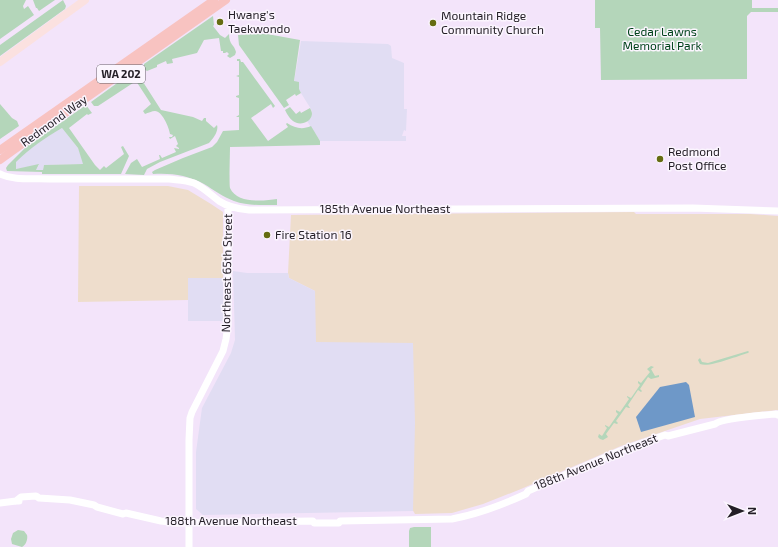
<svg xmlns="http://www.w3.org/2000/svg" width="778" height="547" font-family="'Exo 2',sans-serif">
  <style>
    .commercial { fill: #edc }
    .industrial { fill: #e1ddf3 }
    .green { fill: #b4d6ba; fill-rule: evenodd }
    .water { fill: #6e98c8 }
    .lines { fill: none; stroke-linecap: round; stroke-linejoin: round }
    .tertiary { stroke: #fff; stroke-width: 7 }
    .secondary { stroke: #fbe1e0; stroke-width: 8 }
    .primary { stroke: #f8c3c1; stroke-width: 8 }
    .poi-dot { fill: #656c11; stroke: #fbf5fe; stroke-width: 1.5 }
    .labels { text-anchor: middle; stroke-width: 3; stroke-linejoin: round; paint-order: stroke }
    .shield { fill: #fbf5fe; stroke: #645e67; stroke-width: 1 }
    .shield-label { font-size: 11px; font-weight: bold; fill: #231e26 }
    .poi-label { font-size: 12px; fill: #231e26; stroke: #fbf5fe; text-anchor: start }
    .park-label { font-size: 12px; fill: #00431b; stroke: #fbf5fe }
    .street-label { font-size: 12px; fill: #231e26; stroke: #fbf5fe }
  </style>
  <rect width="100%" height="100%" fill="#f3e4fa"/>
  <!-- commercial -->
  <path class="commercial" d="M 79,186 L 168,186 L 188,190 L 211,204 L 223,212 L 223,278 L 188,278 L 188,300 L 78,302 Z
    M 634,212 L 636,214 L 750,214 L 778,216 L 778,410 L 700,419 L 621,446 L 521,489 L 483,504 L 452,513 L 415,514 L 315,342 L 315,291 L 289,278 L 288,273 L 291,215 Z"/>
  <!-- industrial -->
  <path class="industrial" d="M 301,41 L 388,44 L 391,46 L 392,58 L 404,63 L 404,109 L 407,109 L 406,131 L 404,130 L 402,136 L 406,136 L 406,141 L 320,141 L 307,121 L 311,117 L 312,113 L 311,109 L 294,82 Z
    M 62,128 L 78,148 L 84,164 L 44,165 L 43,170 L 36,170 L 39,165 L 16,169 L 15,162 L 28,150 L 48,136 Z
    M 233,271 L 247,273 L 288,273 L 289,278 L 315,291 L 316,342 L 413,343 L 415,423 L 413,511 L 203,515 L 196,509 L 196,452 L 202,408 L 231,353 L 235,340 Z
    M 188,278 L 223,278 L 223,321 L 188,321 Z"/>
  <!-- green -->
  <path class="green" d="M 0,0 L 26,0 L 23,6 L 24,9 L 28,6 L 34,15 L 0,39 Z
    M 33,0 L 55,0 L 39,11 L 37,8 L 36,8 Z
    M 63,0 L 66,6 L 65,9 L 0,56 L 0,45 Z
    M 595,0 L 752,0 L 752,8 L 778,8 L 778,12 L 751,12 L 747,16 L 747,79 L 601,80 L 600,28 L 595,28 Z
    M 213,16 L 214,25 L 213,26 L 220,35 L 225,38 L 229,34 C 229,45 234,44 236,52 L 235,55 L 230,58 L 227,56 L 229,54 L 227,52 L 225,53 L 223,53 L 223,51 L 221,51 L 219,38 L 204,40 L 197,53 L 172,59 L 173,63 L 167,64 L 166,61 L 157,65 L 157,67 L 147,71 L 144,69 L 144,64 Z
    M 253,34 L 267,34 L 300,40 L 294,81 L 299,82 L 299,89 L 301,93 L 296,96 L 295,94 L 286,100 L 289,105 L 284,108 L 239,45 L 238,35 Z
    M 237,59 L 240,59 L 241,62 L 243,62 L 275,106 L 273,108 L 271,104 L 251,118 L 268,141 L 288,127 L 286,124 L 287,123 C 295,128 302,130 311,126 L 320,141 L 320,145 L 230,147 C 230,154 229,184 230,188 C 237,204 264,201 277,199 L 277,205 C 263,205 248,206 234,201 C 223,197 214,190 204,184 C 187,175 172,173 153,174 L 152,172 L 155,170 L 183,158 L 212,147 L 217,142 L 223,131 L 239,130 L 239,117 L 236,117 L 239,115 L 239,98 L 236,97 L 236,96 L 239,95 L 239,77 L 236,76 L 239,75 L 239,61 L 237,61 Z
    M 136,71 L 161,110 L 193,117 L 202,121 L 204,118 L 206,118 L 206,121 L 214,128 L 217,125 C 219,131 213,139 209,143 L 160,162 L 147,169 L 144,175 L 125,174 L 131,163 L 137,159 L 142,167 L 160,159 L 159,155 L 160,155 L 162,158 L 176,152 L 174,148 L 179,149 L 179,148 L 176,146 L 178,144 L 175,136 L 170,139 L 169,137 L 172,137 L 173,135 L 170,134 C 169,127 162,111 155,111 C 152,111 148,113 145,114 L 143,111 L 151,104 L 136,81 L 98,106 L 94,106 L 91,102 L 131,73 Z
    M 0,104 L 12,118 L 17,121 L 19,126 L 0,139 Z
    M 86,105 L 92,113 L 88,115 L 87,114 L 69,128 L 95,165 L 100,170 L 104,166 L 106,168 L 124,154 L 121,147 L 123,146 L 129,156 L 121,174 L 42,174 L 42,172 L 7,171 L 6,168 L 8,165 L 27,146 ZM 62,128 L 78,148 L 83,164 L 44,165 L 43,170 L 36,170 L 39,164 L 16,169 L 16,162 C 30,148 45,138 62,128 Z
    M 290,107 L 296,114 L 300,111 L 301,113 L 310,108 C 311,110 312,112 312,114 C 311,123 299,126 293,121 C 290,119 287,114 285,110 Z
    M 748,351 L 749,352 L 748,353 C 737,356 709,368 700,364 L 698,360 L 700,358 L 702,362 L 708,363 Z
    M 651,366 L 654,367 L 651,369 L 655,376 L 659,375 L 659,377 L 651,379 L 648,377 L 640,389 L 642,391 L 641,392 L 638,390 L 628,405 L 630,408 L 629,408 L 626,407 L 616,421 L 618,423 L 617,424 L 614,423 L 606,434 L 608,437 L 603,440 L 600,439 L 598,437 L 599,434 L 602,436 L 607,428 L 605,426 L 605,425 L 609,427 L 618,414 L 616,412 L 616,410 L 620,412 L 629,399 L 627,397 L 627,396 L 631,398 L 640,385 L 638,383 L 638,381 L 641,383 L 650,372 L 647,369 Z
    M 414,527 L 431,527 L 431,547 L 409,547 L 409,531 L 410,528 Z
    M 18,530 L 24,531 L 27,535 C 28,539 26,545 22,547 L 12,544 L 11,539 L 13,533 Z"/>
  <!-- water -->
  <path class="water" d="M 686,382 L 689,385 L 695,417 L 641,432 L 636,417 L 660,387 Z"/>
  <g class="lines">
    <!-- tertiary -->
    <path class="tertiary" d="M 0,174 C 14,181 33,178 49,179 C 89,179 129,179 169,179 C 177,180 186,180 194,183 C 203,187 211,195 219,201 C 228,207 238,209 249,210 L 693,208 L 778,211
      M 16,501 L 21,497 L 36,496 L 39,498 L 70,500 L 94,505 L 97,507 L 123,514 L 126,513 L 161,521 L 177,523 L 313,521 L 314,523 L 339,523 L 340,521 L 452,519 C 479,514 502,505 526,494 L 528,491 L 620,451 L 665,435 L 668,436 L 715,424 C 722,418 765,415 776,414 L 778,415
      M 0,503 L 16,501 L 19,501
      M 189,547 L 189,440 L 190,418 L 192,412 L 223,351 L 226,339 L 228,325 L 228,206"/>
    <!-- secondary -->
    <path class="secondary" d="M 0,62 L 85,0"/>
    <!-- primary -->
    <path class="primary" d="M 0,150 L 214,0
      M 0,160 L 85,99 L 226,0"/>
  </g>
  <!-- markers -->
  <g class="poi-dot">
    <circle cx="220" cy="22" r="4"/>
    <circle cx="433" cy="23" r="4"/>
    <circle cx="660" cy="159" r="4"/>
    <circle cx="267" cy="235" r="4"/>
  </g>
  <g class="labels">
    <!-- shield labels -->
    <rect class="shield" x="97" y="65" width="48" height="18" rx="3"/>
    <g class="shield-label">
      <text x="121" y="78">WA 202</text>
    </g>
    <!-- poi labels -->
    <g class="poi-label">
      <text x="228" y="19">Hwang's<tspan x="228" dy="14">Taekwondo</tspan></text>
      <text x="441" y="20">Mountain Ridge<tspan x="441" dy="14">Community Church</tspan></text>
      <text x="668" y="156">Redmond<tspan x="668" dy="14">Post Office</tspan></text>
      <text x="275" y="239">Fire Station 16</text>
    </g>
    <!-- park labels -->
    <g class="park-label">
      <text x="662" y="36">Cedar Lawns<tspan x="662" dy="14">Memorial Park</tspan></text>
    </g>
    <!-- street labels -->
    <g class="street-label">
      <text transform="translate(54 121) rotate(-36)" y="4">Redmond Way</text>
      <text x="385" y="213">185th Avenue Northeast</text>
      <text transform="translate(227 273) rotate(-89)" y="4">Northeast 65th Street</text>
      <text transform="translate(596 462) rotate(-22)" y="4">188th Avenue Northeast</text>
      <text x="231" y="525">188th Avenue Northeast</text>
    </g>
  </g>
  <!-- north arrow -->
  <g transform="translate(742 511) rotate(90)" stroke="#fbf5fe" stroke-width="3" paint-order="stroke">
  <path d="M0-3L7 15L0 10L-7 15Z" fill="#231e26"/>
  <text y="-6" font-size="11" font-weight="bold" text-anchor="middle" fill="#231e26">N</text>
  </g>
</svg>
